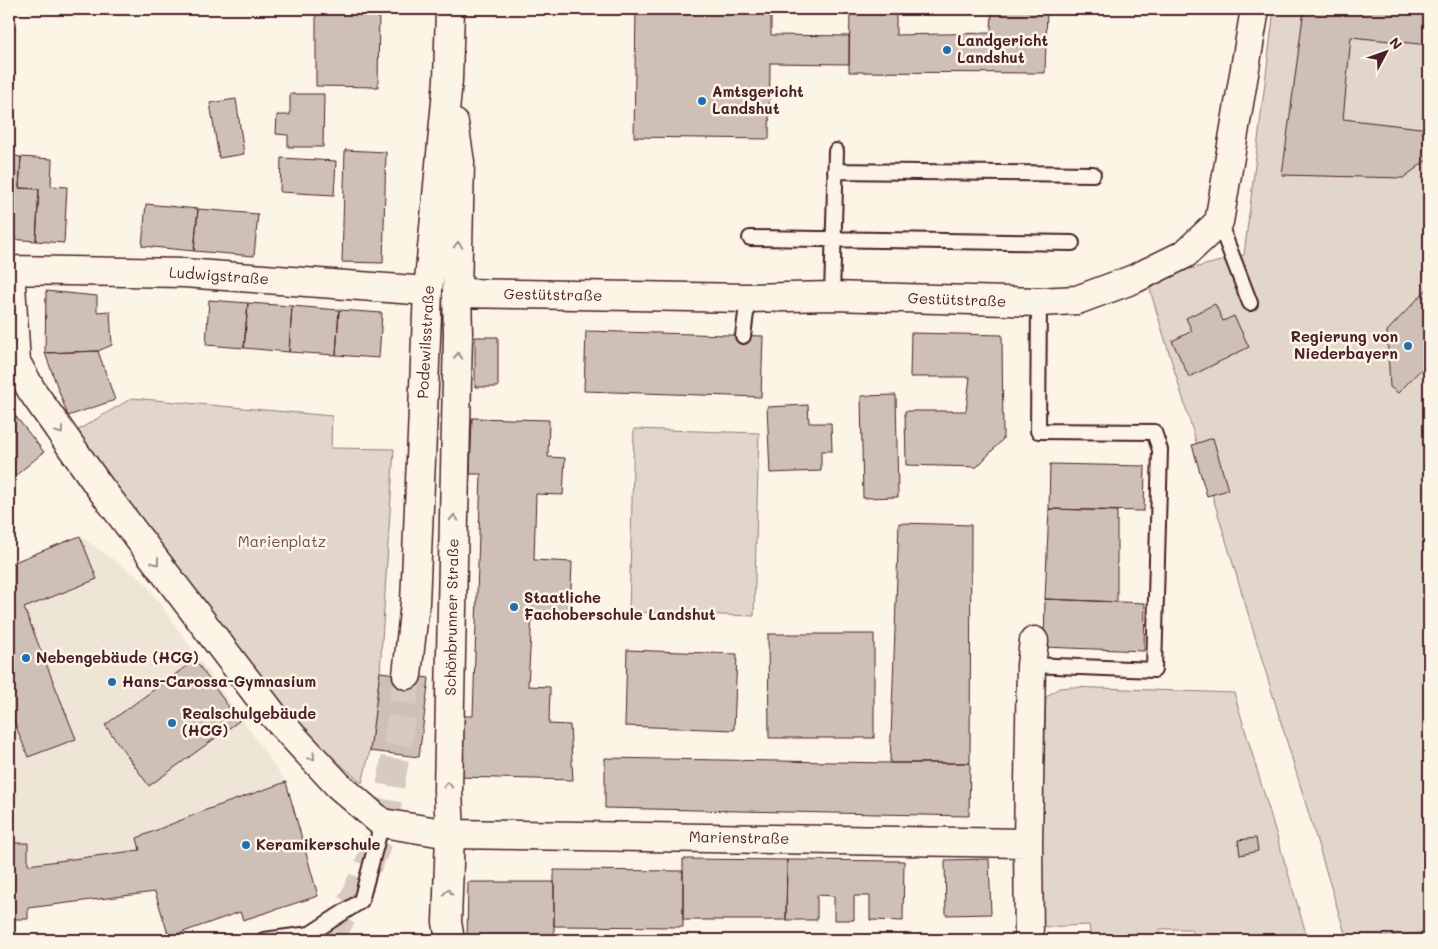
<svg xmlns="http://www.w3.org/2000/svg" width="1438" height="949" font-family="Mali,sans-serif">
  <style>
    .built { fill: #eee5d7 }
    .green { fill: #e2d5ca; stroke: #967a7a }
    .building { fill: #cfc0b7; stroke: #4a1f2b }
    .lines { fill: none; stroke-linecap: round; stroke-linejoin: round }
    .secondary-tunnel { stroke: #d8cac0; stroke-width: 28; stroke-dasharray: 28 14; stroke-linecap: butt }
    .service-casing { stroke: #4a1f2b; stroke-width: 18 }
    .minor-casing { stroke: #4a1f2b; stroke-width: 31 }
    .secondary-casing { stroke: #4a1f2b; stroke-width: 31 }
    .service { stroke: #fcf5e5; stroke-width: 14 }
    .minor { stroke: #fcf5e5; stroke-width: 28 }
    .secondary { stroke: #fcf5e5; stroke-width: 28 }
    .oneway { stroke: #a38a88 }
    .poi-dot { fill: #1f6fb2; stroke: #fcf5e5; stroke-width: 2 }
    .labels { text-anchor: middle; stroke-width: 5; stroke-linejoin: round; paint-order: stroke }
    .poi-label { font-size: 15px; font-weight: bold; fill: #4a1f2b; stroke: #fcf5e5; text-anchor: start }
    .street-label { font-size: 15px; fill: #4a1f2b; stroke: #fcf5e5 }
    .park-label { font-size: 15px; fill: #704c53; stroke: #fcf5e5 }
  </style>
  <rect width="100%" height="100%" fill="#fcf5e5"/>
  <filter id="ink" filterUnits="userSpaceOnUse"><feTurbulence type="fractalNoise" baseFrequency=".02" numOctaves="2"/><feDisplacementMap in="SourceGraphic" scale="10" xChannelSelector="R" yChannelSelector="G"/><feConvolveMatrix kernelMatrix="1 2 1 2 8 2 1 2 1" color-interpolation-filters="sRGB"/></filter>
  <g filter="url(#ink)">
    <!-- built -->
    <path class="built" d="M 80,536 L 144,581 L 286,782 L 213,808 L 137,838 L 140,850 L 28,865 L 28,843 L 9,843 L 9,564 Z"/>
    <!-- green -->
    <path class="green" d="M 1274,9 L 1429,9 L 1429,932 L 1347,940 L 1147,280 L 1244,255 Z
      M 132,398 L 332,416 L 331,448 L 394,449 L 380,672 L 370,751 L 362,783 L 279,712 L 129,510 L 78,430 Z
      M 634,429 L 759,433 L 754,616 L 629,612 Z
      M 1072,687 L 1234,693 L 1308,940 L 1193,940 L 1191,929 L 1160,929 L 1160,940 L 1091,940 L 1089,925 L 1039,927 L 1046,697 L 1059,688 Z"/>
    <!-- building -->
    <path class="building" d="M 316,9 L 379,9 L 378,87 L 316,86 Z
      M 636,9 L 771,9 L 771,35 L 849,36 L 849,64 L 770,63 L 769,139 L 634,137 Z
      M 850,9 L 896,9 L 896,35 L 991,33 L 992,9 L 1047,9 L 1045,73 L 849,72 Z
      M 1304,9 L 1357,9 L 1365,10 L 1367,9 L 1429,9 L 1429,45 L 1351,37 L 1343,119 L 1429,129 L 1429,160 L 1427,160 L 1403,178 L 1282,175 Z
      M 290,94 L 324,94 L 323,147 L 288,147 L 288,135 L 276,134 L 277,115 L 290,115 Z
      M 236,99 L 244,154 L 219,158 L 210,103 Z
      M 345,150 L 386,152 L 383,263 L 342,262 Z
      M 9,155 L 21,157 L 19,188 L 39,189 L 36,241 L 9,239 Z
      M 21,157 L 52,159 L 51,186 L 67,187 L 64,243 L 36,241 L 39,189 L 19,188 Z
      M 281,158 L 336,161 L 334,195 L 280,192 Z
      M 146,204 L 198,209 L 194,251 L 142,246 Z
      M 198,209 L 258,214 L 254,256 L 194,251 Z
      M 1429,287 L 1429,361 L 1398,393 L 1390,387 L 1387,331 Z
      M 46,291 L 97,296 L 97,312 L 110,311 L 112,345 L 98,351 L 45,353 Z
      M 209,300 L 248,303 L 244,348 L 206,345 Z
      M 248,303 L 292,306 L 289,352 L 244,348 Z
      M 1215,304 L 1223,321 L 1234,316 L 1249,347 L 1189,377 L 1172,341 L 1192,331 L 1186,318 Z
      M 292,306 L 339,310 L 336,355 L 289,352 Z
      M 339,310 L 382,313 L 379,358 L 336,355 Z
      M 586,331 L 763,336 L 761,397 L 584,391 Z
      M 911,333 L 1002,335 L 1003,439 L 977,467 L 906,465 L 905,411 L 966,411 L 970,377 L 910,377 Z
      M 475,337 L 498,337 L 498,387 L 475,387 Z
      M 98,351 L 115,400 L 68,416 L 45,353 Z
      M 896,395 L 898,497 L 863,498 L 861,396 Z
      M 808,405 L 809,423 L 831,423 L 832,451 L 821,451 L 821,471 L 770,473 L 767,407 Z
      M 9,408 L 44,452 L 9,481 Z
      M 472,418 L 549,420 L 548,457 L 565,458 L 563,495 L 536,494 L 534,560 L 572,562 L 570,616 L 532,615 L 528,686 L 550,687 L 549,724 L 570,725 L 573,780 L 459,777 L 463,716 L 473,716 L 481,474 L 470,474 Z
      M 1213,438 L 1228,490 L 1207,496 L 1192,445 Z
      M 1050,464 L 1145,466 L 1144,511 L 1049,509 Z
      M 1049,509 L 1117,511 L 1117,602 L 1045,599 Z
      M 899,523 L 971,525 L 970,763 L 890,763 Z
      M 80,536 L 97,579 L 24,608 L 76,739 L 28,757 L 9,708 L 9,564 Z
      M 1045,599 L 1145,603 L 1144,651 L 1044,647 Z
      M 768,634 L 874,634 L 874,738 L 769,738 Z
      M 627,650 L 737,654 L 734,730 L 625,726 Z
      M 195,660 L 239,721 L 149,786 L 105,725 Z
      M 380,672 L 429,678 L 419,757 L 370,751 Z
      M 605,758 L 890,763 L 970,763 L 969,816 L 605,808 Z
      M 286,782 L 318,896 L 243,920 L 240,912 L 169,937 L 155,892 L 28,908 L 28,919 L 9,919 L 9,843 L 28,843 L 28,865 L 140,850 L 137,838 L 206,810 Z
      M 1256,838 L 1258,851 L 1240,855 L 1238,840 Z
      M 683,859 L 787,860 L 786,920 L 683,920 Z
      M 989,859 L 991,914 L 946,915 L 945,860 Z
      M 787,860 L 904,861 L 903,921 L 870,920 L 870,896 L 854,896 L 854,920 L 834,920 L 834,896 L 817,895 L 817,920 L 786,920 Z
      M 554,870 L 683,871 L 683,927 L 554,926 Z
      M 468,882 L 554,882 L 554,940 L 467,940 Z"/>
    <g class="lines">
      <!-- secondary-tunnel -->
      <path class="secondary-tunnel" d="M 328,940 L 354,898 L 382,834 L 396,754 L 407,675"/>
      <!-- service casing -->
      <g class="service-casing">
        <path id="service" d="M 835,171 L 1093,174
          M 1219,222 L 1250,303
          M 750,238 L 1072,243
          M 832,296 L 836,151
          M 743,336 L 748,298
          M 1031,665 L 1154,670 L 1160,450 L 1154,432 L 1038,431 L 1039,302
          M 264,940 L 310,934 L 361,901 L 382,823"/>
      </g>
      <!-- minor casing -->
      <g class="minor-casing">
        <path id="minor" d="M 9,269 L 10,270 L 16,362 L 32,391 L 98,485 L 273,715 L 338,785 L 382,823 L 450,834 L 1028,843 L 1031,665 L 1034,641
          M 10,270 L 184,273 L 428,291
          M 1028,843 L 1029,940
          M 450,940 L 447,922 L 450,834 L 448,790 L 458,334 L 457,293 L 748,298 L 832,296 L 1039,302 L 1077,300 L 1134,279 L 1185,254 L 1219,222 L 1255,9"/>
      </g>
      <!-- secondary casing -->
      <g class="secondary-casing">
        <path id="secondary" d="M 454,123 L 460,162 L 457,293
          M 407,675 L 415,603 L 428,291 L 448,80 L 450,9"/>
      </g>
      <!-- service -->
      <use href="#service" class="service"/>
      <!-- minor -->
      <use href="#minor" class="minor"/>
      <!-- secondary -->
      <use href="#secondary" class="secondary"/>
    </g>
    <!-- one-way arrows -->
    <defs><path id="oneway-chevron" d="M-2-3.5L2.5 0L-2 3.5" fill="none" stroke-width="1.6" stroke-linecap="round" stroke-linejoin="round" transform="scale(1.25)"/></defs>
    <g class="oneway">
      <use href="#oneway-chevron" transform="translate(458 245) rotate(-89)"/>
      <use href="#oneway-chevron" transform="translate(458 356) rotate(-89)"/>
      <use href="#oneway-chevron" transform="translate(60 431) rotate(55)"/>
      <use href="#oneway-chevron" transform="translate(454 518) rotate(-89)"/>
      <use href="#oneway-chevron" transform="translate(156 562) rotate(53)"/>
      <use href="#oneway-chevron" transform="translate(312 757) rotate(47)"/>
      <use href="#oneway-chevron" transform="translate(448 785) rotate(-89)"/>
      <use href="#oneway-chevron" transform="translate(448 892) rotate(-89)"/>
    </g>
  </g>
  <!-- markers -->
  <g class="poi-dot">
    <circle cx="947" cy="50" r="5"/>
    <circle cx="702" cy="101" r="5"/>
    <circle cx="1408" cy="346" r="5"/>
    <circle cx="514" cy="607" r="5"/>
    <circle cx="26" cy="658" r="5"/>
    <circle cx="112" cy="682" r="5"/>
    <circle cx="172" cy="723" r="5"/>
    <circle cx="246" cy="845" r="5"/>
  </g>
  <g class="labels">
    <!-- poi labels -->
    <g class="poi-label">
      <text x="957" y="46">Landgericht<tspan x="957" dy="17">Landshut</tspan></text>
      <text x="712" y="97">Amtsgericht<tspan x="712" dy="17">Landshut</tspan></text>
      <text x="1398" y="342" text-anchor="end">Regierung von<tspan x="1398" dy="17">Niederbayern</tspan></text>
      <text x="524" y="603">Staatliche<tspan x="524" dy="17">Fachoberschule Landshut</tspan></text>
      <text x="36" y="663">Nebengebäude (HCG)</text>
      <text x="122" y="687">Hans-Carossa-Gymnasium</text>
      <text x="182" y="719">Realschulgebäude<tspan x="182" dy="17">(HCG)</tspan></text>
      <text x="256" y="850">Keramikerschule</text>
    </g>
    <!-- street labels -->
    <g class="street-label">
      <text transform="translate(219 276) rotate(4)" y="5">Ludwigstraße</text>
      <text transform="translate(553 295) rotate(1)" y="5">Gestütstraße</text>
      <text transform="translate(957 300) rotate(2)" y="5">Gestütstraße</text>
      <text transform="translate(426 342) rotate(-87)" y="5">Podewilsstraße</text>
      <text transform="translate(452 617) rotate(-89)" y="5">Schönbrunner Straße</text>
      <text transform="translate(739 838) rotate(1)" y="5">Marienstraße</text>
    </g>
    <!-- park labels -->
    <g class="park-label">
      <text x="282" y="547">Marienplatz</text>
    </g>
  </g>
  <!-- margin -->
  <rect width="1438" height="949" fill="none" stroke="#fcf5e5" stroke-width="30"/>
  <rect x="15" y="15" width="1408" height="919" fill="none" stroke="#4a1f2b" stroke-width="2" filter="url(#ink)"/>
  <!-- north arrow -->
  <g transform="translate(1386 52) rotate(49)" stroke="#fcf5e5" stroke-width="4" paint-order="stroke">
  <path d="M0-4L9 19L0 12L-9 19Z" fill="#4a1f2b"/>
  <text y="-8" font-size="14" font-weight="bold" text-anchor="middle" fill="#4a1f2b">N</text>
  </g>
</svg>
